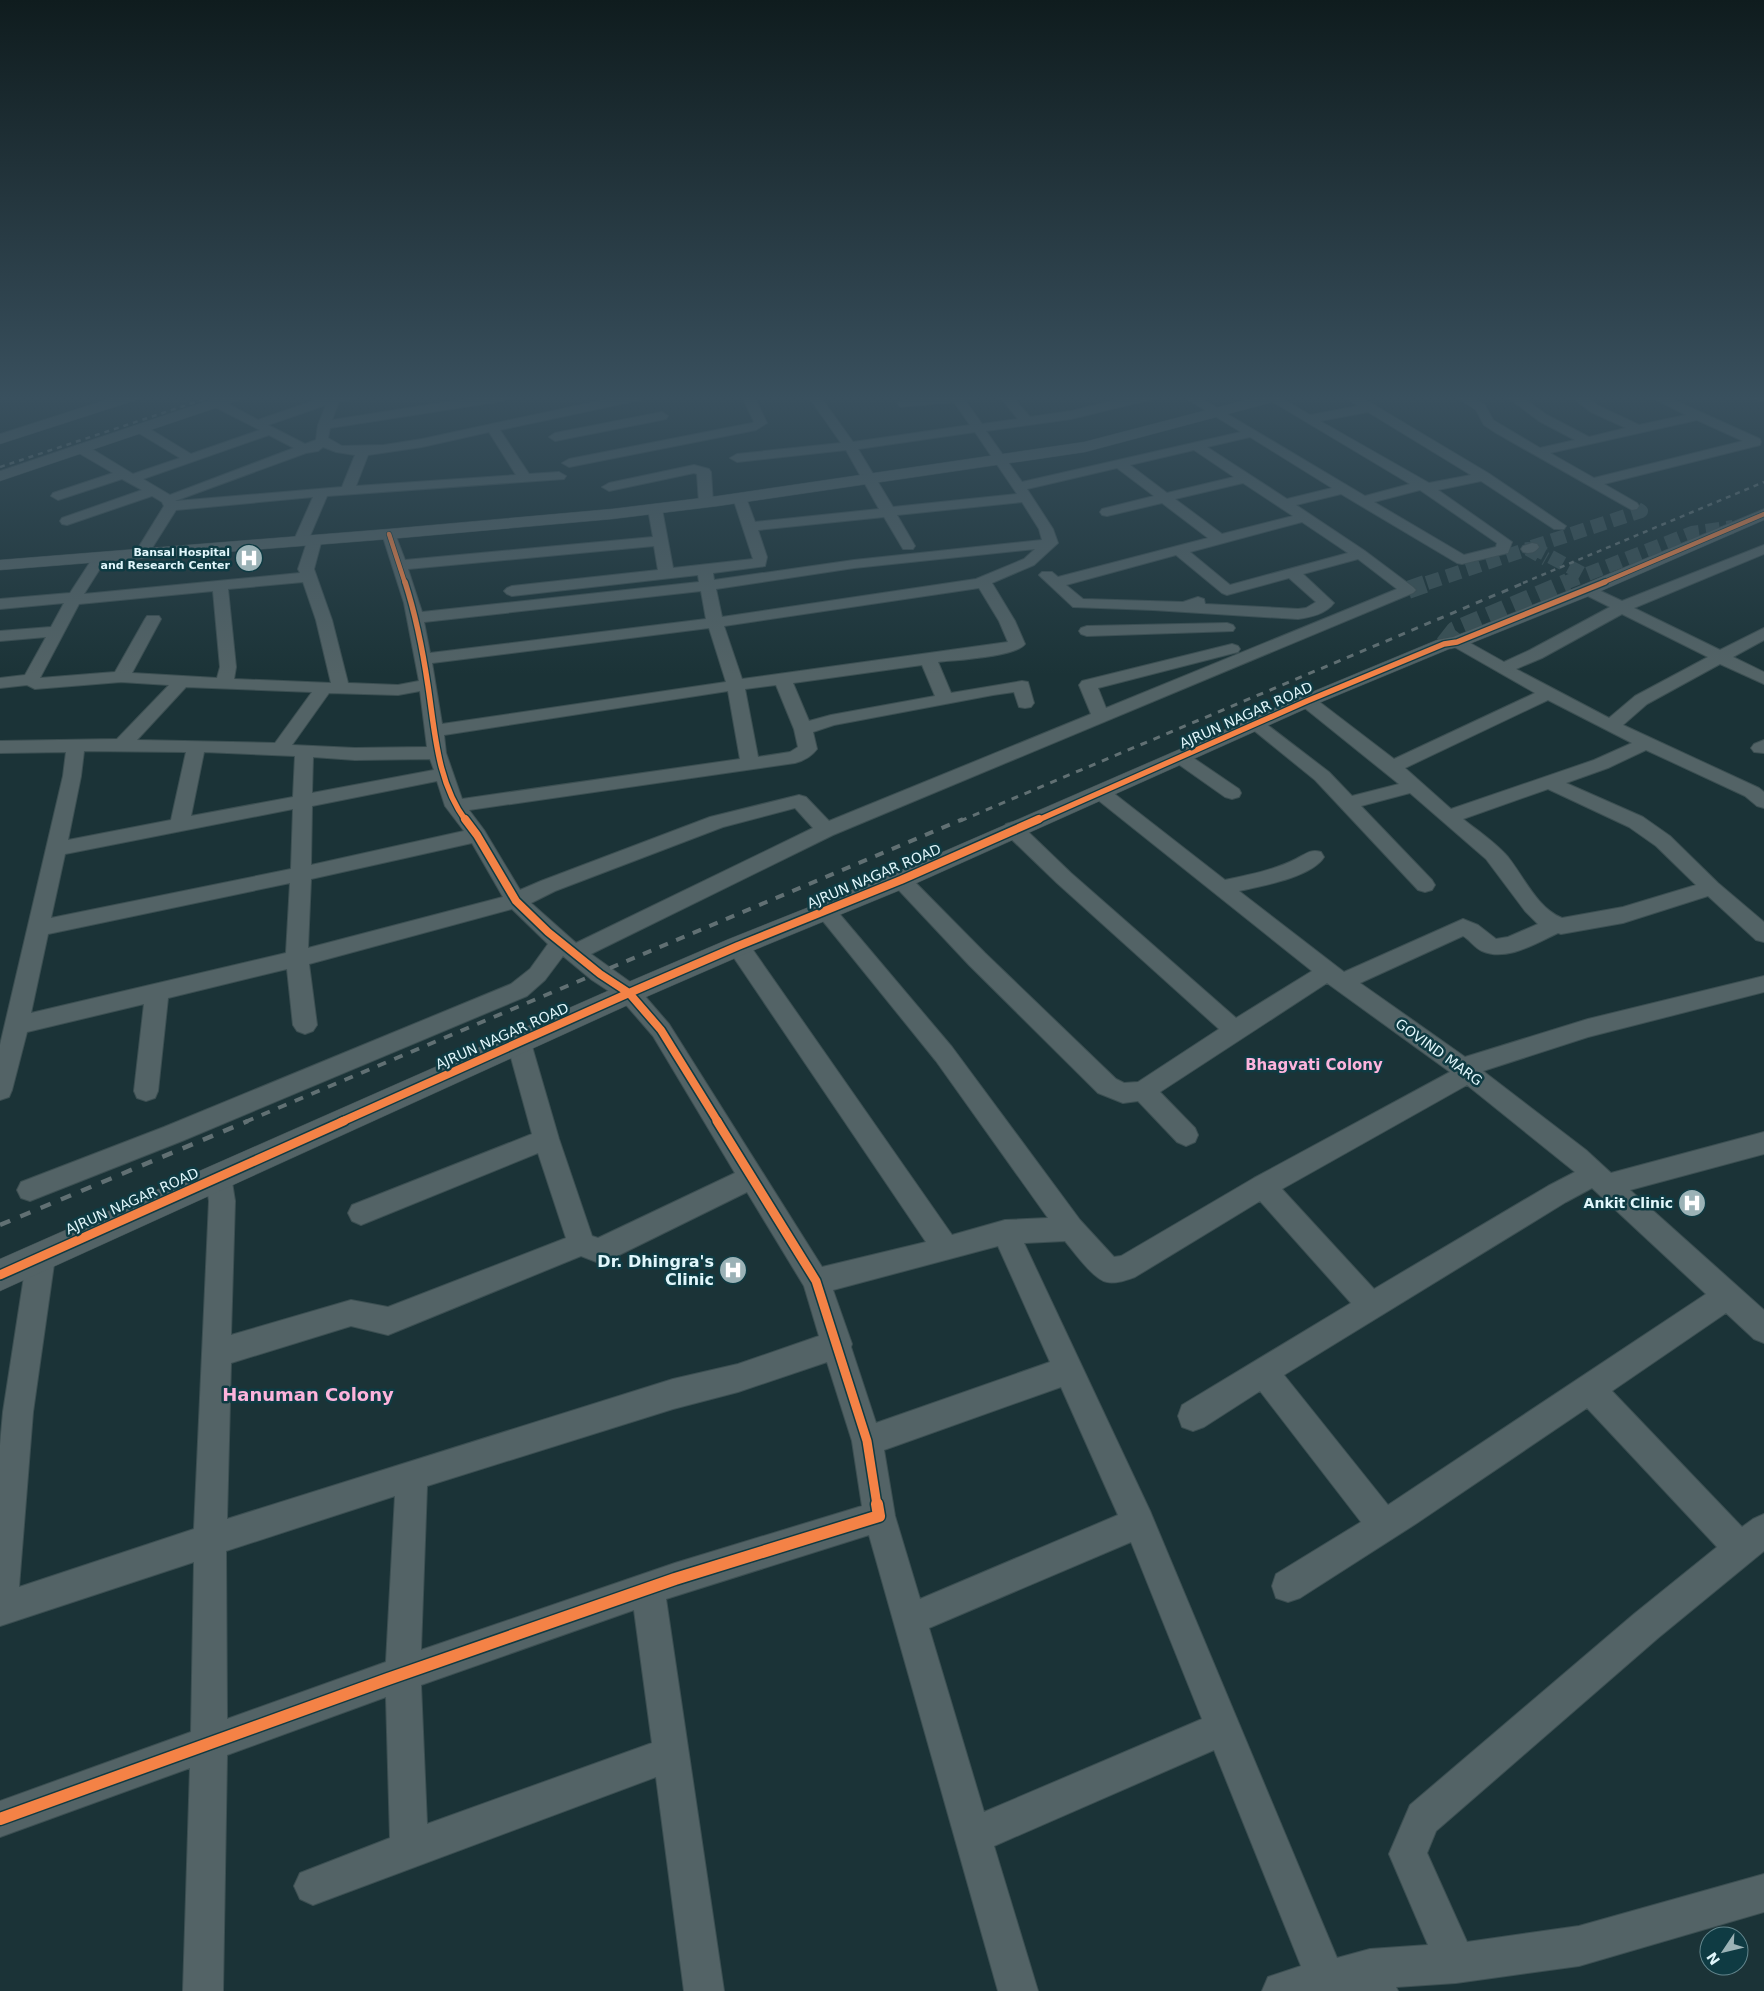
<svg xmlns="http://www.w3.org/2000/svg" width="1764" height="1991" font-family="'DejaVu Sans',sans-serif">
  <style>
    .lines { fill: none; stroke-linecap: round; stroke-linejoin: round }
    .street-tunnel-far1 { stroke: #395054; stroke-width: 14; stroke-dasharray: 14 7; stroke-linecap: butt }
    .street-tunnel { stroke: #395054; stroke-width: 18; stroke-dasharray: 18 9; stroke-linecap: butt }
    .street-casing { stroke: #3c4f52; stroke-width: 2 }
    .secondary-casing { stroke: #3c4f52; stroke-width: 1 }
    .street { fill: #536366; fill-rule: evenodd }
    .secondary { fill: #536366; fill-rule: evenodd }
    .rail-far3 { stroke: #617073; stroke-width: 2.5; stroke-dasharray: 5 5; stroke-linecap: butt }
    .rail-far2 { stroke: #617073; stroke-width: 3; stroke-dasharray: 7 7; stroke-linecap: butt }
    .rail-far1 { stroke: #617073; stroke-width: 4; stroke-dasharray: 9 9; stroke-linecap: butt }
    .rail { stroke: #617073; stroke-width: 4.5; stroke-dasharray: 11 11; stroke-linecap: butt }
    .cycleway-far4-casing { stroke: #0f3b43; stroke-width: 6 }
    .cycleway-far3-casing { stroke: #0f3b43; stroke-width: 8 }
    .cycleway-far2-casing { stroke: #0f3b43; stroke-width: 11 }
    .cycleway-far1-casing { stroke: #0f3b43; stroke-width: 12 }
    .cycleway-casing { stroke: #0f3b43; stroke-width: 15 }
    .cycleway-far4 { stroke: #f48246; stroke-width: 4.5 }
    .cycleway-far3 { stroke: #f48246; stroke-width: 5.5 }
    .cycleway-far2 { stroke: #f48246; stroke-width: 8 }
    .cycleway-far1 { stroke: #f48246; stroke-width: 9 }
    .cycleway { stroke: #f48246; stroke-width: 12 }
    .labels { text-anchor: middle; stroke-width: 5; stroke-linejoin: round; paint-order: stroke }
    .far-poi-label { font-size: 11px; font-weight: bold; fill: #e0f6fb; stroke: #0f3b43; text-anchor: end }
    .street-label { font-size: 14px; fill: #e0f6fb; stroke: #0f3b43 }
    .poi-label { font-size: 14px; font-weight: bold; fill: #e0f6fb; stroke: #0f3b43; text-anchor: end }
    .neighbourhood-label { font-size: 15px; font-weight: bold; fill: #fdb3dc; stroke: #0f3b43 }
    .near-poi-label { font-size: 16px; font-weight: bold; fill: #e0f6fb; stroke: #0f3b43; text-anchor: end }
    .near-neighbourhood-label { font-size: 18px; font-weight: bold; fill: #fdb3dc; stroke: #0f3b43 }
  </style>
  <rect width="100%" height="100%" fill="#1b3337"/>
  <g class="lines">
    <!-- street-tunnel-far1 -->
    <path class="street-tunnel-far1" d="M 1532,547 L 1585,575 L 1692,533 L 1733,527
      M 1532,547 L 1641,511 L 1632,506
      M 1427,583 L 1528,549 L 1546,559
      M 1565,583 L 1580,577"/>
    <!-- street-tunnel -->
    <path class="street-tunnel" d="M 1408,590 L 1431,582
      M 1444,644 L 1455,630 L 1568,582"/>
    <!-- street casing -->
    <g class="street-casing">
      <path id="street" d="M 327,396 L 351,397 L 349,400 L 339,401 L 332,420 L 485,396 L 509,397 L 503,401 L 330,428 L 328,438 L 342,446 L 384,445 L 422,439 L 622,396 L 646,396 L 640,400 L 500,430 L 529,474 L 559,472 L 566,476 L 564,479 L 327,496 L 310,536 L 320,536 L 322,539 L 314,569 L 332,620 L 348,683 L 398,685 L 419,681 L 404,603 L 382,534 L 384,531 L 394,531 L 405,560 L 653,537 L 648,509 L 655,505 L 662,509 L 673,568 L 753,559 L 733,498 L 735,495 L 745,495 L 755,522 L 879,509 L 846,450 L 737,462 L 730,458 L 737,454 L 841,443 L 808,396 L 820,396 L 853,442 L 970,425 L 954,402 L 900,407 L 898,404 L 900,401 L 904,400 L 938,396 L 976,396 L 974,399 L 965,400 L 982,424 L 1018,419 L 999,396 L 1012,396 L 1030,417 L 1071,411 L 1133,396 L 1155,396 L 1153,399 L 1071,419 L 986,431 L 1022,482 L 1241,432 L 1182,396 L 1197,396 L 1365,496 L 1410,484 L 1263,396 L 1278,396 L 1310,415 L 1358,406 L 1344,396 L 1359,396 L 1488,473 L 1566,526 L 1564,529 L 1554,529 L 1481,481 L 1438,490 L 1512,542 L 1508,553 L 1462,564 L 1457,563 L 1341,494 L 1296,505 L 1365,551 L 1413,587 L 1416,590 L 1413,593 L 833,835 L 591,954 L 637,987 L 669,1024 L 822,1267 L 926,1242 L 730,952 L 727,946 L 730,940 L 738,938 L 746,940 L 952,1235 L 1005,1220 L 1048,1218 L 936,1061 L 814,910 L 818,905 L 825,902 L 832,905 L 952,1047 L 1080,1220 L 1114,1257 L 1121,1256 L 1254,1178 L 1450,1072 L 1327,983 L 1160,1092 L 1195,1128 L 1198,1135 L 1195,1142 L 1186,1146 L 1177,1142 L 1138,1101 L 1123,1103 L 1098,1093 L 969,965 L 894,885 L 891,880 L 894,875 L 901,873 L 908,875 L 985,953 L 1116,1079 L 1124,1083 L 1138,1082 L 1219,1029 L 1057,883 L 1006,834 L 1003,829 L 1006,824 L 1013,822 L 1020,824 L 1071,873 L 1236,1018 L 1312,971 L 1093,796 L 1091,792 L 1093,788 L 1100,786 L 1107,788 L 1225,880 C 1249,875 1274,870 1296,859 C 1306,854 1310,849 1321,852 L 1324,857 C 1312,877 1262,886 1239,891 L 1344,972 L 1463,919 L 1478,925 L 1496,939 L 1508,937 L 1538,924 L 1525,911 L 1486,859 L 1410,793 L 1361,806 L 1432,880 L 1435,885 L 1432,890 L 1425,892 L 1418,890 L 1315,780 L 1246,724 L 1249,720 L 1255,719 L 1261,720 L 1329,772 L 1352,796 L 1399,784 L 1301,705 L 1298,701 L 1301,697 L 1307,696 L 1313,697 L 1394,759 L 1535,693 L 1451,645 L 1449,642 L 1451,639 L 1463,639 L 1504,662 L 1530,650 L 1610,607 L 1582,593 L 1579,590 L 1582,587 L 1592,587 L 1622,601 L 1764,545 L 1764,554 L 1634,608 L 1720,650 L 1764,628 L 1764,640 L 1733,657 L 1764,672 L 1764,684 L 1720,664 L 1647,704 L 1623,725 L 1759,788 L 1764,792 L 1764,808 L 1757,806 L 1745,796 L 1646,750 L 1608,768 L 1566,783 L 1643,817 L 1670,836 L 1718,883 L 1764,922 L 1764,942 L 1756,940 L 1708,896 L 1623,923 L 1561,934 L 1558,933 C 1536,943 1507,962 1482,951 C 1475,948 1470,940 1463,936 L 1360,983 L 1465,1057 L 1588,1019 L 1764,976 L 1764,992 L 1588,1037 L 1483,1071 L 1586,1150 L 1611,1173 L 1764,1132 L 1764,1154 L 1630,1190 L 1764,1310 L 1764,1343 L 1754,1339 L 1726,1313 L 1612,1391 L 1742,1527 L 1753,1519 L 1764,1514 L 1764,1551 L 1658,1638 L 1436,1831 L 1427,1853 L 1467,1942 L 1579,1926 L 1764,1874 L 1764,1912 L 1579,1966 L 1456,1983 L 1396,1987 L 1398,1991 L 1262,1991 L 1268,1977 L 1301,1966 L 1214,1750 L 994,1846 L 1038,1991 L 998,1991 L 869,1535 L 666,1599 L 724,1991 L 684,1991 L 656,1777 L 313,1905 L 300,1899 L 294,1886 L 300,1873 L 390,1838 L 386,1697 L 227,1755 L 223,1991 L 183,1991 L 190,1768 L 0,1837 L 0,1801 L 191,1732 L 194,1562 L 0,1626 L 0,1445 L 3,1412 L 27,1257 L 31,1248 L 41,1245 L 51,1248 L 55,1257 L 33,1412 L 19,1587 L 194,1529 L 209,1201 L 205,1176 L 209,1168 L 218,1165 L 227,1168 L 231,1176 L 235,1201 L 231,1335 L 351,1300 L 388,1307 L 566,1238 L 538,1153 L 361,1225 L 352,1221 L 348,1213 L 352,1205 L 532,1134 L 507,1043 L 511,1036 L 519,1034 L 527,1036 L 531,1043 L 559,1139 L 592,1236 L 598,1238 L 735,1173 L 653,1036 L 621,999 L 592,980 L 563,956 L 545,980 L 527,996 L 182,1141 L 30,1201 L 21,1198 L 17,1190 L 21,1182 L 164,1127 L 511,984 L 530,969 L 548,944 L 512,909 L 309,964 L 317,1025 L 313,1031 L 305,1034 L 297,1031 L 293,1025 L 287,969 L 168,998 L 158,1091 L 155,1098 L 146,1101 L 137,1098 L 134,1091 L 144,1004 L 27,1032 L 12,1090 L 9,1097 L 0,1100 L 0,1045 L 63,776 L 66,752 L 0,753 L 0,741 L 117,739 L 169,685 L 121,682 L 35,689 L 27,685 L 0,688 L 0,678 L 25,675 L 46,637 L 0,641 L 0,631 L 51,627 L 64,603 L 0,609 L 0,599 L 70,593 L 96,553 L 106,553 L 108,556 L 84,594 L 300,573 L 298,569 L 307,542 L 301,544 L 296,543 L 294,540 L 313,497 L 176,510 L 147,556 L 137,556 L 135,553 L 164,506 L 162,502 L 152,496 L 67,525 L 62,524 L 60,521 L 62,518 L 142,490 L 122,479 L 58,500 L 51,496 L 53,493 L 113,473 L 77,452 L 76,449 L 77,446 L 87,446 L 133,474 L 180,458 L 137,432 L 135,429 L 137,426 L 145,426 L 191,454 L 260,430 L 213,406 L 211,403 L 213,400 L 221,400 L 258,420 ZM 326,405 L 318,425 L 316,440 L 305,444 L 268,425 ZM 1368,412 L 1471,475 L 1429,483 L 1320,421 ZM 489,432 L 516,475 L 356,486 L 368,455 L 422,447 ZM 975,432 L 1017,494 L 893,507 L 858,449 ZM 269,435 L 294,448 L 170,495 L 143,479 ZM 1250,437 L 1332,488 L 1287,499 L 1207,447 ZM 323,447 L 336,452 L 355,455 L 342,487 L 176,501 L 175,501 L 306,453 L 318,451 ZM 1194,450 L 1234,477 L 1167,493 L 1130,465 ZM 1117,468 L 1154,496 L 1102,509 L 1100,512 L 1102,515 L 1107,516 L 1162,503 L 1208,538 L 1058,577 L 1052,572 L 1042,572 L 1039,575 L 1042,578 L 1073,607 L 1153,610 L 1298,619 C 1311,617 1326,614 1334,603 L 1303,574 L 1358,559 L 1397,589 L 1106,708 L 1098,688 L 1238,652 L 1240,649 L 1238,646 L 1232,644 L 1082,681 L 1079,685 L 1091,714 L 829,821 L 806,797 L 799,795 L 710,817 L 541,881 L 520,890 L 484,830 L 469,810 L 795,763 C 803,761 812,756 817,749 L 813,732 L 834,725 L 993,695 L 1014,692 L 1019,707 L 1025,708 L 1031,707 L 1034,703 L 1028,682 L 1022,681 L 951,693 L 938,662 C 955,660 1016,657 1025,644 L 1015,621 L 992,583 L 1034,565 L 1058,543 L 1053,529 L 1027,489 ZM 1243,483 L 1293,516 L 1222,534 L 1175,499 ZM 1420,490 L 1497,543 L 1496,547 L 1464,555 L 1374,502 ZM 1022,502 L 1039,529 L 1042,540 L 854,560 L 714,580 L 713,573 L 765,566 L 767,557 L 758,530 L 884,517 L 903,549 L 913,549 L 915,546 L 897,515 ZM 1302,522 L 1348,553 L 1230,585 L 1190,552 ZM 654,546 L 658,570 L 512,586 L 507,588 L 504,591 L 507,594 L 512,596 L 698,575 L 699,582 L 422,612 L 408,569 ZM 1035,549 L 1024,559 L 976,579 L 722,617 L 716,589 L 854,568 ZM 1176,555 L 1222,593 L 1227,595 L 1289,578 L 1316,602 L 1306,608 L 1298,609 L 1205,604 L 1204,599 L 1198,597 L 1183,602 L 1083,599 L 1066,585 ZM 303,582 L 316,620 L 331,683 L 234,679 L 236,667 L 228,589 ZM 979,588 L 999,621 L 1008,642 L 742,679 L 724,626 ZM 213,591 L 220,667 L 217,678 L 132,673 L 161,619 L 159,616 L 147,616 L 145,619 L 115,672 L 40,678 L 79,604 ZM 701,591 L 706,619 L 430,653 L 424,622 ZM 1622,614 L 1708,657 L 1635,696 L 1609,718 L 1516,669 L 1542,658 ZM 709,628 L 726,682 L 442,724 L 432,663 ZM 922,665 L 935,696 L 831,715 L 809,721 L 793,683 ZM 776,685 L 794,729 L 798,747 L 790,752 L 758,757 L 745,689 ZM 186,687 L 312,692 L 275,743 L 137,740 ZM 420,691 L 427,747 L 355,748 L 292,745 L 329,693 L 398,695 ZM 728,691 L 740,759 L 462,799 L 446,753 L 444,735 ZM 1548,700 L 1632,743 L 1594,760 L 1451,809 L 1405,768 ZM 84,751 L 186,752 L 171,820 L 68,840 L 81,776 ZM 204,752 L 295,756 L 293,797 L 191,816 ZM 313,757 L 355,760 L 430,759 L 434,770 L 312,793 ZM 437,781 L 445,806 L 464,831 L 311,865 L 312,806 ZM 1548,789 L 1629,827 L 1656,846 L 1696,885 L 1623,907 L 1562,918 C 1537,908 1524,877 1508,857 C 1495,842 1478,831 1463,819 ZM 795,808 L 813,828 L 576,943 L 531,903 L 555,891 L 723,827 ZM 293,809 L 291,869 L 51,918 L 65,854 ZM 472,843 L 503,897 L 308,948 L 311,879 ZM 290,883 L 286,953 L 31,1013 L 48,934 ZM 1467,1085 L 1575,1172 L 1548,1186 L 1374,1289 L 1282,1189 ZM 1592,1188 L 1706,1294 L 1388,1505 L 1284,1375 L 1566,1202 ZM 747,1192 L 804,1286 L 819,1336 L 738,1364 L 673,1379 L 227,1519 L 231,1363 L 351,1326 L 388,1335 L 581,1256 L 599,1263 L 609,1260 ZM 1260,1201 L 1351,1303 L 1182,1405 L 1178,1416 L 1182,1427 L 1193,1431 L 1204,1427 L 1260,1391 L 1361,1522 L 1276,1574 L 1272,1586 L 1276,1598 L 1288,1602 L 1300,1598 L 1417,1523 L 1587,1408 L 1717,1547 L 1634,1614 L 1410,1805 L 1389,1854 L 1428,1945 L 1370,1949 L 1337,1958 L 1150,1511 L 1024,1243 L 1065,1241 C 1074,1252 1094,1280 1107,1282 C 1116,1284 1127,1280 1135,1277 ZM 998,1246 L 1050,1362 L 876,1423 L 851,1347 L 852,1344 L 833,1290 ZM 827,1362 L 852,1441 L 862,1506 L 675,1563 L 421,1650 L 427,1486 L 673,1409 L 738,1392 ZM 1061,1387 L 1118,1515 L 920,1599 L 895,1516 L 884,1450 ZM 395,1496 L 386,1662 L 227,1719 L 226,1551 ZM 1131,1542 L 1202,1719 L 984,1812 L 929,1628 ZM 634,1610 L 652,1743 L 427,1824 L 421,1685 Z
        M 742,396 L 754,396 L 767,423 L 756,430 L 569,467 L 562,463 L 569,459 L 752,423 L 754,422 Z
        M 1455,396 L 1470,396 L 1485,405 L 1493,420 L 1540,448 L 1575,440 L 1539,421 L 1506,396 L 1520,396 L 1547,415 L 1589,437 L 1626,428 L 1591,412 L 1570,396 L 1584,396 L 1599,406 L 1639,425 L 1686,415 L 1649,396 L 1665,396 L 1760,439 L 1761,442 L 1760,445 L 1604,484 L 1637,503 L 1639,506 L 1637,509 L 1632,510 L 1496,433 L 1484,425 L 1476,410 ZM 1697,420 L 1743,441 L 1594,478 L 1550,453 Z
        M 662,412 L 668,416 L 666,419 L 555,441 L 549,437 L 555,433 Z
        M 694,465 L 709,469 L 711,472 L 713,503 L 711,506 L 701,506 L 699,503 L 697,474 L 694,473 L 609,491 L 602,487 L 609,483 Z
        M 1532,543 L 1537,544 L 1539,547 C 1535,553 1529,554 1523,552 L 1521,549 L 1523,546 Z
        M 1227,623 L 1233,625 L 1235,628 L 1233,631 L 1087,636 L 1081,634 L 1079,631 L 1081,628 L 1087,626 Z
        M 1764,740 L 1764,753 L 1754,752 L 1751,748 L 1754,744 Z
        M 1180,751 L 1186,753 L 1239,789 L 1241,793 L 1239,797 L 1232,799 L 1225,797 L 1174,761 L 1171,757 L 1174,753 Z"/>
    </g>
    <!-- secondary casing -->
    <g class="secondary-casing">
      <path id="secondary" d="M 118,396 L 141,396 L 139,399 L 0,444 L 0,434 Z
        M 222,396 L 244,396 L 242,399 L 0,481 L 0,471 Z
        M 1261,396 L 1286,396 L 1284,399 L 1085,452 L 718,506 L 612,519 L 389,539 L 0,570 L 0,560 L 389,529 L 612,509 L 718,496 L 1084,442 Z
        M 1752,396 L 1764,396 L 1764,402 L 1754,399 Z
        M 1764,509 L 1764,520 L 1594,594 L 1464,646 L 1449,649 L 1314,705 L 910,886 L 747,953 L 639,1000 L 0,1291 L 0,1259 L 619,986 L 729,939 L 892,874 L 1300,697 L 1437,640 L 1453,637 L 1580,586 Z"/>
    </g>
    <!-- street -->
    <use href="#street" class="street"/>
    <!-- secondary -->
    <use href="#secondary" class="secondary"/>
    <!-- rail-far3 -->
    <path class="rail-far3" d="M 0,467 L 214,396
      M 1523,583 L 1764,482"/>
    <!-- rail-far2 -->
    <path class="rail-far2" d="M 960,821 L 1526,582"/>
    <!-- rail-far1 -->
    <path class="rail-far1" d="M 245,1122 L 963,819"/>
    <!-- rail -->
    <path class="rail" d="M 0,1225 L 248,1121"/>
    <!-- cycleway-far4 casing -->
    <g class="cycleway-far4-casing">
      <path id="cycleway-far4" d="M 389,534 L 405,583
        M 1602,583 L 1764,514"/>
    </g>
    <!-- cycleway-far3 casing -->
    <g class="cycleway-far3-casing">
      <path id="cycleway-far3" d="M 405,582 C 416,616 423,652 428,686 C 435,732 437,782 466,821
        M 1036,821 L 1307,701 L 1444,644 L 1457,642 L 1605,582"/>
    </g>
    <!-- cycleway-far2 casing -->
    <g class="cycleway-far2-casing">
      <path id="cycleway-far2" d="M 465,819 L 477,835 L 516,901 L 548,932 L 600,974 L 629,993 L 661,1030 L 718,1122
        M 341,1122 L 629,993 L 738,946 L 901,880 L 1039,819"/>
    </g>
    <!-- cycleway-far1 casing -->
    <g class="cycleway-far1-casing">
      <path id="cycleway-far1" d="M 717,1121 L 816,1281 L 867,1441 L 877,1505
        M 0,1275 L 344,1121"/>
    </g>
    <!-- cycleway casing -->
    <g class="cycleway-casing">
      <path id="cycleway" d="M 0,1819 L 388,1679 L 675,1579 L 879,1516 L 877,1504"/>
    </g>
    <!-- cycleway-far4 -->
    <use href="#cycleway-far4" class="cycleway-far4"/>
    <!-- cycleway-far3 -->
    <use href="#cycleway-far3" class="cycleway-far3"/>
    <!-- cycleway-far2 -->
    <use href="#cycleway-far2" class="cycleway-far2"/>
    <!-- cycleway-far1 -->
    <use href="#cycleway-far1" class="cycleway-far1"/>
    <!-- cycleway -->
    <use href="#cycleway" class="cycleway"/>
  </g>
  <!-- sky -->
  <linearGradient id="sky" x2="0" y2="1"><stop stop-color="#0f1c1e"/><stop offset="0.59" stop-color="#39505e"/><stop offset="1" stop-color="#39505e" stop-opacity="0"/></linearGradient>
  <rect width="1764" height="675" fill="url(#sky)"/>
  <!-- icons -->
  <defs>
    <g id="hospital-disc" transform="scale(1.4375)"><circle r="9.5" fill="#9bb2b6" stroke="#0f3b43"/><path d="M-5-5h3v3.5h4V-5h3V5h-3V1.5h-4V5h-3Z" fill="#fff"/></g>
  </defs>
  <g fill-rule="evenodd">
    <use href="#hospital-disc" x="249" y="558"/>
    <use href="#hospital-disc" x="1692" y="1203"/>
    <use href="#hospital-disc" x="733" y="1270"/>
  </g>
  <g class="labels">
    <!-- far-poi labels -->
    <g class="far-poi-label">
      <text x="230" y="556">Bansal Hospital<tspan x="230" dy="13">and Research Center</tspan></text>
    </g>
    <!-- street labels -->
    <g class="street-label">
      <text transform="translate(1246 715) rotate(-24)" y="5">AJRUN NAGAR ROAD</text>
      <text transform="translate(874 876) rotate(-23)" y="5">AJRUN NAGAR ROAD</text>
      <text transform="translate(502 1036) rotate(-24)" y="5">AJRUN NAGAR ROAD</text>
      <text transform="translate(1439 1052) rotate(36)" y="5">GOVIND MARG</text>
      <text transform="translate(132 1201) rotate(-24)" y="5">AJRUN NAGAR ROAD</text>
    </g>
    <!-- poi labels -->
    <g class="poi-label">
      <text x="1673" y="1208">Ankit Clinic</text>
    </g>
    <!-- neighbourhood labels -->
    <g class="neighbourhood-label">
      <text x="1314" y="1070">Bhagvati Colony</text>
    </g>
    <!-- near-poi labels -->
    <g class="near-poi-label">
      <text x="714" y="1267">Dr. Dhingra's<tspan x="714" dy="18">Clinic</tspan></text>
    </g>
    <!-- near-neighbourhood labels -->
    <g class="near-neighbourhood-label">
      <text x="308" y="1401">Hanuman Colony</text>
    </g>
  </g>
  <!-- north arrow -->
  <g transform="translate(1724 1951) rotate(235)"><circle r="24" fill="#0f3b43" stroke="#63868d"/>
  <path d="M0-4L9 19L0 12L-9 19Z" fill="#9bb2b6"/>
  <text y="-8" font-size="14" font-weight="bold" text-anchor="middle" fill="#e0f6fb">N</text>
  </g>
</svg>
